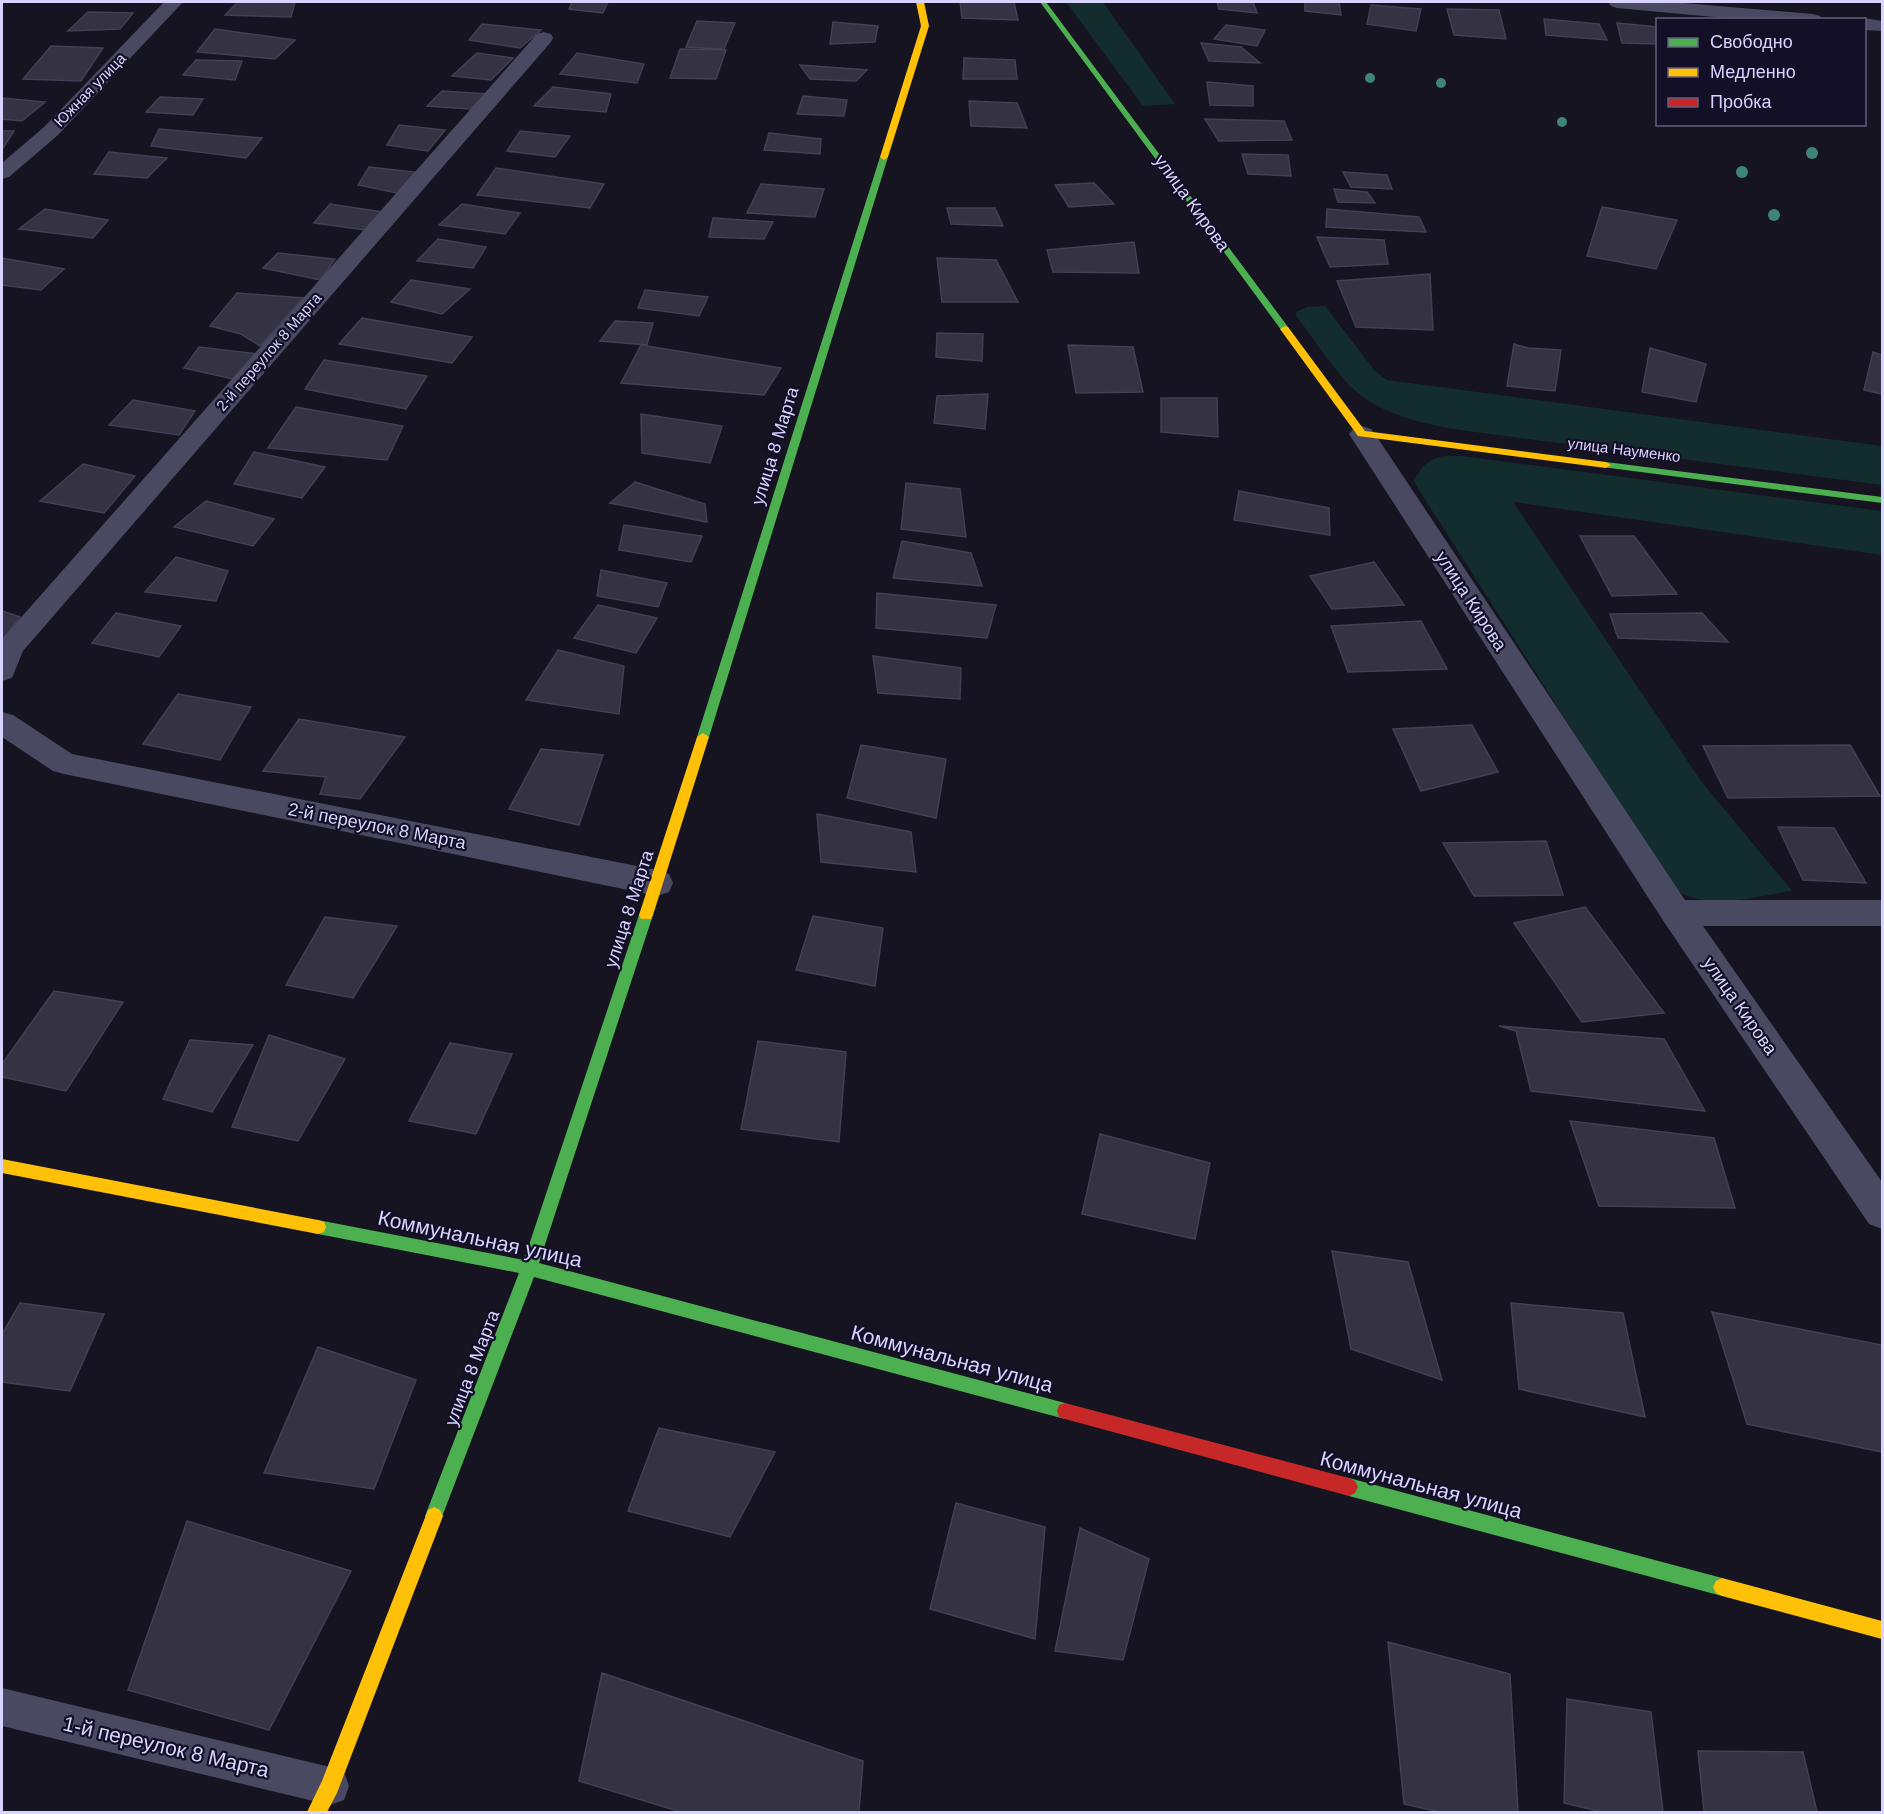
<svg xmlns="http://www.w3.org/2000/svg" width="1884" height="1814" font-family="Arial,sans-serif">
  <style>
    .green { fill: #132c2d }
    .building { fill: #343243; stroke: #433f54; stroke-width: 1.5 }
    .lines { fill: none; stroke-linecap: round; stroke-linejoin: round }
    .lane { fill: #4a4962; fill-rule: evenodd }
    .street { fill: #4a4962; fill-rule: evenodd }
    .fast { fill: #4caf50; fill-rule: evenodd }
    .slow { fill: #ffc107; fill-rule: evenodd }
    .jam { fill: #c62828; fill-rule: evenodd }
    .tree { fill: #3e8478 }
    .labels { text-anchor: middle; stroke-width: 4.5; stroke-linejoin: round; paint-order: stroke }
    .far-street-label { font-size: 15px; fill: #d9d4ff; stroke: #130f26 }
    .street-label { font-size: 18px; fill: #d9d4ff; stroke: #130f26 }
    .near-street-label { font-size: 21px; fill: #d9d4ff; stroke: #130f26 }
  </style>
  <rect width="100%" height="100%" fill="#161421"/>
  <!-- green -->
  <path class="green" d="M 1066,2 L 1103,2 L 1175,104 L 1143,106 Z
    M 1325,306 L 1375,371 L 1387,380 L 1882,446 L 1882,485 L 1475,432 C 1431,426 1379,417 1347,383 C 1329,362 1313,338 1296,316 L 1296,312 L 1307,307 Z
    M 1443,456 L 1462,456 L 1882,511 L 1882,555 L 1513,502 L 1701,781 L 1792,891 C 1755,896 1708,912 1674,889 L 1419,490 L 1414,481 C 1421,466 1428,460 1443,456 Z"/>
  <!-- building -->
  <path class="building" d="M 238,2 L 295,2 L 291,17 L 225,15 Z
    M 572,2 L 608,2 L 603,13 L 569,9 Z
    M 960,2 L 1014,2 L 1018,20 L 962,18 Z
    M 1217,2 L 1253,2 L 1257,13 L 1219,9 Z
    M 1305,2 L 1339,2 L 1341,15 L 1305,11 Z
    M 1371,5 L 1421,9 L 1416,31 L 1367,24 Z
    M 1447,9 L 1499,10 L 1506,39 L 1454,35 Z
    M 88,12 L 133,13 L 120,29 L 68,31 Z
    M 1544,19 L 1599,24 L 1607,40 L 1546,35 Z
    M 697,21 L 735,23 L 724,49 L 686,47 Z
    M 833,22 L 878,26 L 875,42 L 830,44 Z
    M 1617,23 L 1658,27 L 1658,44 L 1622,43 Z
    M 482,24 L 541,30 L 520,48 L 469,40 Z
    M 1226,25 L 1265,30 L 1257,46 L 1214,39 Z
    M 215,29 L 295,40 L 275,59 L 197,52 Z
    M 1201,43 L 1241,47 L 1260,63 L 1209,61 Z
    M 51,46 L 103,48 L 81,81 L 23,79 Z
    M 680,49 L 726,50 L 716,79 L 670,78 Z
    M 477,53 L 513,58 L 491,80 L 452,76 Z
    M 577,53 L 644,64 L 637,83 L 560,74 Z
    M 964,58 L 1015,60 L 1017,79 L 963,79 Z
    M 196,60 L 242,61 L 235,80 L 183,75 Z
    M 800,65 L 867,70 L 856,81 L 810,79 Z
    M 1207,82 L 1253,86 L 1253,106 L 1210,105 Z
    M 553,87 L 611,94 L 606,112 L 534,106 Z
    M 442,91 L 487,94 L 470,109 L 427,106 Z
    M 803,96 L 847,100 L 844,116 L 797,114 Z
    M 160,97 L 203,99 L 193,115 L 146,112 Z
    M 2,98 L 45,102 L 22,121 L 2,119 Z
    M 969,101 L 1017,103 L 1027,128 L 971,126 Z
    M 1205,119 L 1284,121 L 1292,140 L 1219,141 Z
    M 399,125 L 445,130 L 428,151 L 387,145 Z
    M 159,129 L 262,138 L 246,158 L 151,146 Z
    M 2,131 L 14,131 L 2,150 Z
    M 520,131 L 570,136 L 555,157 L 507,151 Z
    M 769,133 L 821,139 L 820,154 L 764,150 Z
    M 109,152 L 167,158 L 147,178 L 94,174 Z
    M 1242,154 L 1288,155 L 1291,176 L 1248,174 Z
    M 369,167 L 415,172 L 397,193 L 358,185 Z
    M 496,168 L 604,184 L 590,208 L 477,195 Z
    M 1343,172 L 1387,175 L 1392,189 L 1351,187 Z
    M 1094,183 L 1114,204 L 1069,207 L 1055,185 Z
    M 761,184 L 824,189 L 815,217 L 747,213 Z
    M 1334,189 L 1367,192 L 1375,203 L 1338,202 Z
    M 330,204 L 383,212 L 365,230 L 314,223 Z
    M 462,204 L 520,213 L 505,234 L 439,225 Z
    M 1602,207 L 1677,220 L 1656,269 L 1587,256 Z
    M 947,208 L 995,208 L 1003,226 L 951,224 Z
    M 45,209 L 108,220 L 93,238 L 19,229 Z
    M 1327,209 L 1419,217 L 1426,232 L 1326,227 Z
    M 713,218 L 773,222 L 764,239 L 709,237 Z
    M 1317,237 L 1384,240 L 1388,264 L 1330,267 Z
    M 438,239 L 486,247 L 473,268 L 417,261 Z
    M 1134,242 L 1139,273 L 1053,272 L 1047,250 Z
    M 278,253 L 335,259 L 320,280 L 263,268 Z
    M 2,258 L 64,269 L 41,290 L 2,285 Z
    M 937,258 L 996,260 L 1018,302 L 942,302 Z
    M 1430,274 L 1433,330 L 1356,327 L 1337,281 Z
    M 411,280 L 470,289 L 442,314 L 391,302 Z
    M 645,290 L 708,297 L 699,316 L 638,308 Z
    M 237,293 L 303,298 L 260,346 L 241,334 L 210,326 Z
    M 362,318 L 472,337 L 452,363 L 339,344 Z
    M 615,321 L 653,323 L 647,345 L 600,341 Z
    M 937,333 L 983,334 L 982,361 L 936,357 Z
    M 1514,344 L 1528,348 L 1561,350 L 1555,391 L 1507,386 Z
    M 641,345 L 781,368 L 764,395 L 621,383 Z
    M 1068,345 L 1133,347 L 1143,392 L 1076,393 Z
    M 199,347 L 259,354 L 233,379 L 184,368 Z
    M 1650,348 L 1706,364 L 1696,402 L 1642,392 Z
    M 1873,352 L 1882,355 L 1882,394 L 1864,390 Z
    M 324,360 L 427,376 L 406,409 L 305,389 Z
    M 988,394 L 985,429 L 934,423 L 937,396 Z
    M 1161,398 L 1217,398 L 1218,437 L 1161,432 Z
    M 133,400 L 195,411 L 179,435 L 109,425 Z
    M 296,407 L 403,426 L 387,460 L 268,448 Z
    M 641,414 L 722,426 L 710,463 L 642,453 Z
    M 254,452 L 325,467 L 302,498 L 234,484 Z
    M 83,464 L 135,476 L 104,513 L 40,501 Z
    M 635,482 L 705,504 L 707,522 L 610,503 Z
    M 906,483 L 960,489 L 966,537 L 901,529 Z
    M 1239,491 L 1329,508 L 1330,535 L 1234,520 Z
    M 206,501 L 274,519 L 253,546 L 174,527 Z
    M 624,525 L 702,536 L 691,562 L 619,550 Z
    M 1580,536 L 1634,536 L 1677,594 L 1612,596 Z
    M 902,541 L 971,553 L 982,586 L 893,578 Z
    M 176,557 L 228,571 L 216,601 L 145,592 Z
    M 1374,562 L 1404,605 L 1332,609 L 1310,576 Z
    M 601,570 L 667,583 L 658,607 L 597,596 Z
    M 877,593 L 996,605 L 987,638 L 876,628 Z
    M 598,605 L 657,618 L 636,653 L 574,638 Z
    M 2,611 L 20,617 L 2,640 Z
    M 116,613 L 181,626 L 159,657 L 92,643 Z
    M 1702,613 L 1728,642 L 1618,638 L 1610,614 Z
    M 1421,621 L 1447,669 L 1348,672 L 1331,626 Z
    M 558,650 L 624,666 L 619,714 L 526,700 Z
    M 873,656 L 961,668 L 960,699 L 878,693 Z
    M 178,694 L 251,707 L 220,760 L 143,744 Z
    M 299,719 L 405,737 L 360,799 L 320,794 L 326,777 L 263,771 Z
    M 1472,725 L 1498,772 L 1421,791 L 1393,729 Z
    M 861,745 L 946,759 L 936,818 L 847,798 Z
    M 1850,745 L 1880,796 L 1728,798 L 1703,746 Z
    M 541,749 L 603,755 L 579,825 L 509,809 Z
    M 817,814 L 911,832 L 916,872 L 821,862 Z
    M 1778,827 L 1834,828 L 1866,883 L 1803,880 Z
    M 1546,841 L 1563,895 L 1474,896 L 1443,843 Z
    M 1585,907 L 1664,1013 L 1582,1022 L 1514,923 Z
    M 813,916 L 883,928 L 875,986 L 796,970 Z
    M 325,917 L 397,926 L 353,998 L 286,985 Z
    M 54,991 L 123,1002 L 66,1091 L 2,1077 L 2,1064 Z
    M 1499,1026 L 1664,1039 L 1705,1111 L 1531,1091 L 1516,1031 Z
    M 269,1035 L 345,1059 L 298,1141 L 232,1127 Z
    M 190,1040 L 253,1045 L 212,1112 L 163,1099 Z
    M 758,1041 L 846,1052 L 839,1142 L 741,1129 Z
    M 450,1043 L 512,1054 L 476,1134 L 409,1121 Z
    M 1570,1121 L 1714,1138 L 1735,1208 L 1599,1206 Z
    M 1100,1134 L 1210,1163 L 1195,1239 L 1082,1214 Z
    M 1332,1251 L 1408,1262 L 1442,1380 L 1351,1349 Z
    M 20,1303 L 104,1314 L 70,1391 L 2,1382 L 2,1334 Z
    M 1511,1303 L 1623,1313 L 1645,1417 L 1519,1389 Z
    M 1712,1312 L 1882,1345 L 1882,1452 L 1747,1424 Z
    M 318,1347 L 416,1380 L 374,1489 L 264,1473 Z
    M 659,1428 L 775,1452 L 730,1537 L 628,1511 Z
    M 956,1503 L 1045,1527 L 1035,1639 L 930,1609 Z
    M 187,1521 L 351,1571 L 269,1730 L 128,1690 Z
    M 1080,1528 L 1149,1559 L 1123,1660 L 1055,1651 Z
    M 1388,1642 L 1510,1674 L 1518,1812 L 1439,1812 L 1404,1804 Z
    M 602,1673 L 863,1761 L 859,1812 L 681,1812 L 579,1781 Z
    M 1567,1699 L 1651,1712 L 1663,1812 L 1602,1812 L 1564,1803 Z
    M 1698,1751 L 1803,1752 L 1817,1812 L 1704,1812 Z"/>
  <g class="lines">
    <!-- lane -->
    <path class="lane" d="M 2,1688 L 330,1767 L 344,1772 L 349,1786 L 344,1800 L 330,1805 L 2,1726 Z"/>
    <!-- street -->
    <path class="street" d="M 164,2 L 183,2 L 58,135 L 9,177 L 2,179 L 2,163 L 44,127 Z
      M 1608,2 L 1672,2 L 1813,14 L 1820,16 L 1822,20 L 1747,20 L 1617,8 L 1611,6 Z
      M 1864,18 L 1882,21 L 1882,31 L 1864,30 L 1864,20 L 1860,20 Z
      M 544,32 L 551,34 L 553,38 L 551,42 L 23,651 L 12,678 L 2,681 L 2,639 L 537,34 Z
      M 1362,426 L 1371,429 L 1375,434 L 1685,900 L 1882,900 L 1882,926 L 1703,926 L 1882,1182 L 1882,1229 L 1869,1224 L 1664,922 L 1349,434 L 1353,429 Z
      M 2,712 L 13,715 L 72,754 L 657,870 L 669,874 L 673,883 L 669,892 L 657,896 L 64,774 L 53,771 L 2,737 Z"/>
    <!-- fast -->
    <path class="fast" d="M 1040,2 L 1046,2 L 1288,327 L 1288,331 L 1282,331 Z
      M 884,154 L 888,157 L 709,737 L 707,740 L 699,740 L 697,737 L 880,157 Z
      M 1606,462 L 1882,497 L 1882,503 L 1602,467 L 1601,465 Z
      M 646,910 L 651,911 L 653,915 L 539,1263 L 1065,1403 L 1071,1405 L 1073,1411 L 1071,1417 L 1065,1419 L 534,1277 L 440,1522 L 434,1525 L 428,1522 L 425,1516 L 519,1273 L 318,1234 L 312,1232 L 310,1227 L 312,1222 L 318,1220 L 524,1260 L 639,915 L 641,911 Z
      M 1349,1478 L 1722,1578 L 1728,1581 L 1731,1587 L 1728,1593 L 1722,1596 L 1349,1496 L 1343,1493 L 1340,1487 L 1343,1481 Z"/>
    <!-- slow -->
    <path class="slow" d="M 916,2 L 924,2 L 929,26 L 888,157 L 884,160 L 880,157 L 921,26 Z
      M 1285,326 L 1288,327 L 1365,431 L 1606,462 L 1611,465 L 1606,468 L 1358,436 L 1280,329 Z
      M 703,733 L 709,737 L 653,915 L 651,919 L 641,919 L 639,915 L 697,737 Z
      M 2,1159 L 318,1220 L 324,1222 L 326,1227 L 324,1232 L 318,1234 L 2,1173 Z
      M 434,1507 L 440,1510 L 443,1516 L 337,1793 L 327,1812 L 307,1812 L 322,1781 L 428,1510 Z
      M 1722,1578 L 1882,1621 L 1882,1639 L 1722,1596 L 1716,1593 L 1713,1587 L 1716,1581 Z"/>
    <!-- jam -->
    <path class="jam" d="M 1065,1403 L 1349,1478 L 1355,1481 L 1358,1487 L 1355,1493 L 1349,1496 L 1065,1419 L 1059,1417 L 1057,1411 L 1059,1405 Z"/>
  </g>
  <!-- trees -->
  <g class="tree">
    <circle cx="1370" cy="78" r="5"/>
    <circle cx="1441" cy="83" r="5"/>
    <circle cx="1562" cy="122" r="5"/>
    <circle cx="1812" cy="153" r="6"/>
    <circle cx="1742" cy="172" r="6"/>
    <circle cx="1774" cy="215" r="6"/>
  </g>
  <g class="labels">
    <!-- far-street labels -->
    <g class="far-street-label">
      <text transform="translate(90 90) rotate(-46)" y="5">Южная улица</text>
      <text transform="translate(269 352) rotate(-49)" y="5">2-й переулок 8 Марта</text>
      <text transform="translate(1624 450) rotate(7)" y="5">улица Науменко</text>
    </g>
    <!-- street labels -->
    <g class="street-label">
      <text transform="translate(1192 203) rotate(54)" y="6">улица Кирова</text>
      <text transform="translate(775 446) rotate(-73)" y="6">улица 8 Марта</text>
      <text transform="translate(1471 601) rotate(57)" y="6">улица Кирова</text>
      <text transform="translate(377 826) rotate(11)" y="6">2-й переулок 8 Марта</text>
      <text transform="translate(629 909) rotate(-72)" y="6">улица 8 Марта</text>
      <text transform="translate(1740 1006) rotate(55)" y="6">улица Кирова</text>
      <text transform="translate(472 1368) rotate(-69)" y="6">улица 8 Марта</text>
    </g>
    <!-- near-street labels -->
    <g class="near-street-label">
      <text transform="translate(480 1239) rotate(12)" y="7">Коммунальная улица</text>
      <text transform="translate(952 1359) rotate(15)" y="7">Коммунальная улица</text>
      <text transform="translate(1421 1485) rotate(15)" y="7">Коммунальная улица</text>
      <text transform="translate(166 1747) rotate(13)" y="7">1-й переулок 8 Марта</text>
    </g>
  </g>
  <!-- border -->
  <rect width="1884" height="1814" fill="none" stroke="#d9d4ff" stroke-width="6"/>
  <!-- legend -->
  <rect x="1656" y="18" width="210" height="108" fill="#130f26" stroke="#625e7d" stroke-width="1.5"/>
  <rect x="1668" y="38" width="30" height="9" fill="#4caf50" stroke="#625e7d" stroke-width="1.5"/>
  <text x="1710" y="48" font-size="18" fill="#d9d4ff">Свободно</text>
  <rect x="1668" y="68" width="30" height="9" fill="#ffc107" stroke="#625e7d" stroke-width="1.5"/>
  <text x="1710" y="78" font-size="18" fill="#d9d4ff">Медленно</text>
  <rect x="1668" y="98" width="30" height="9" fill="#c62828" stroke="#625e7d" stroke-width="1.5"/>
  <text x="1710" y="108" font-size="18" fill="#d9d4ff">Пробка</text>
</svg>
